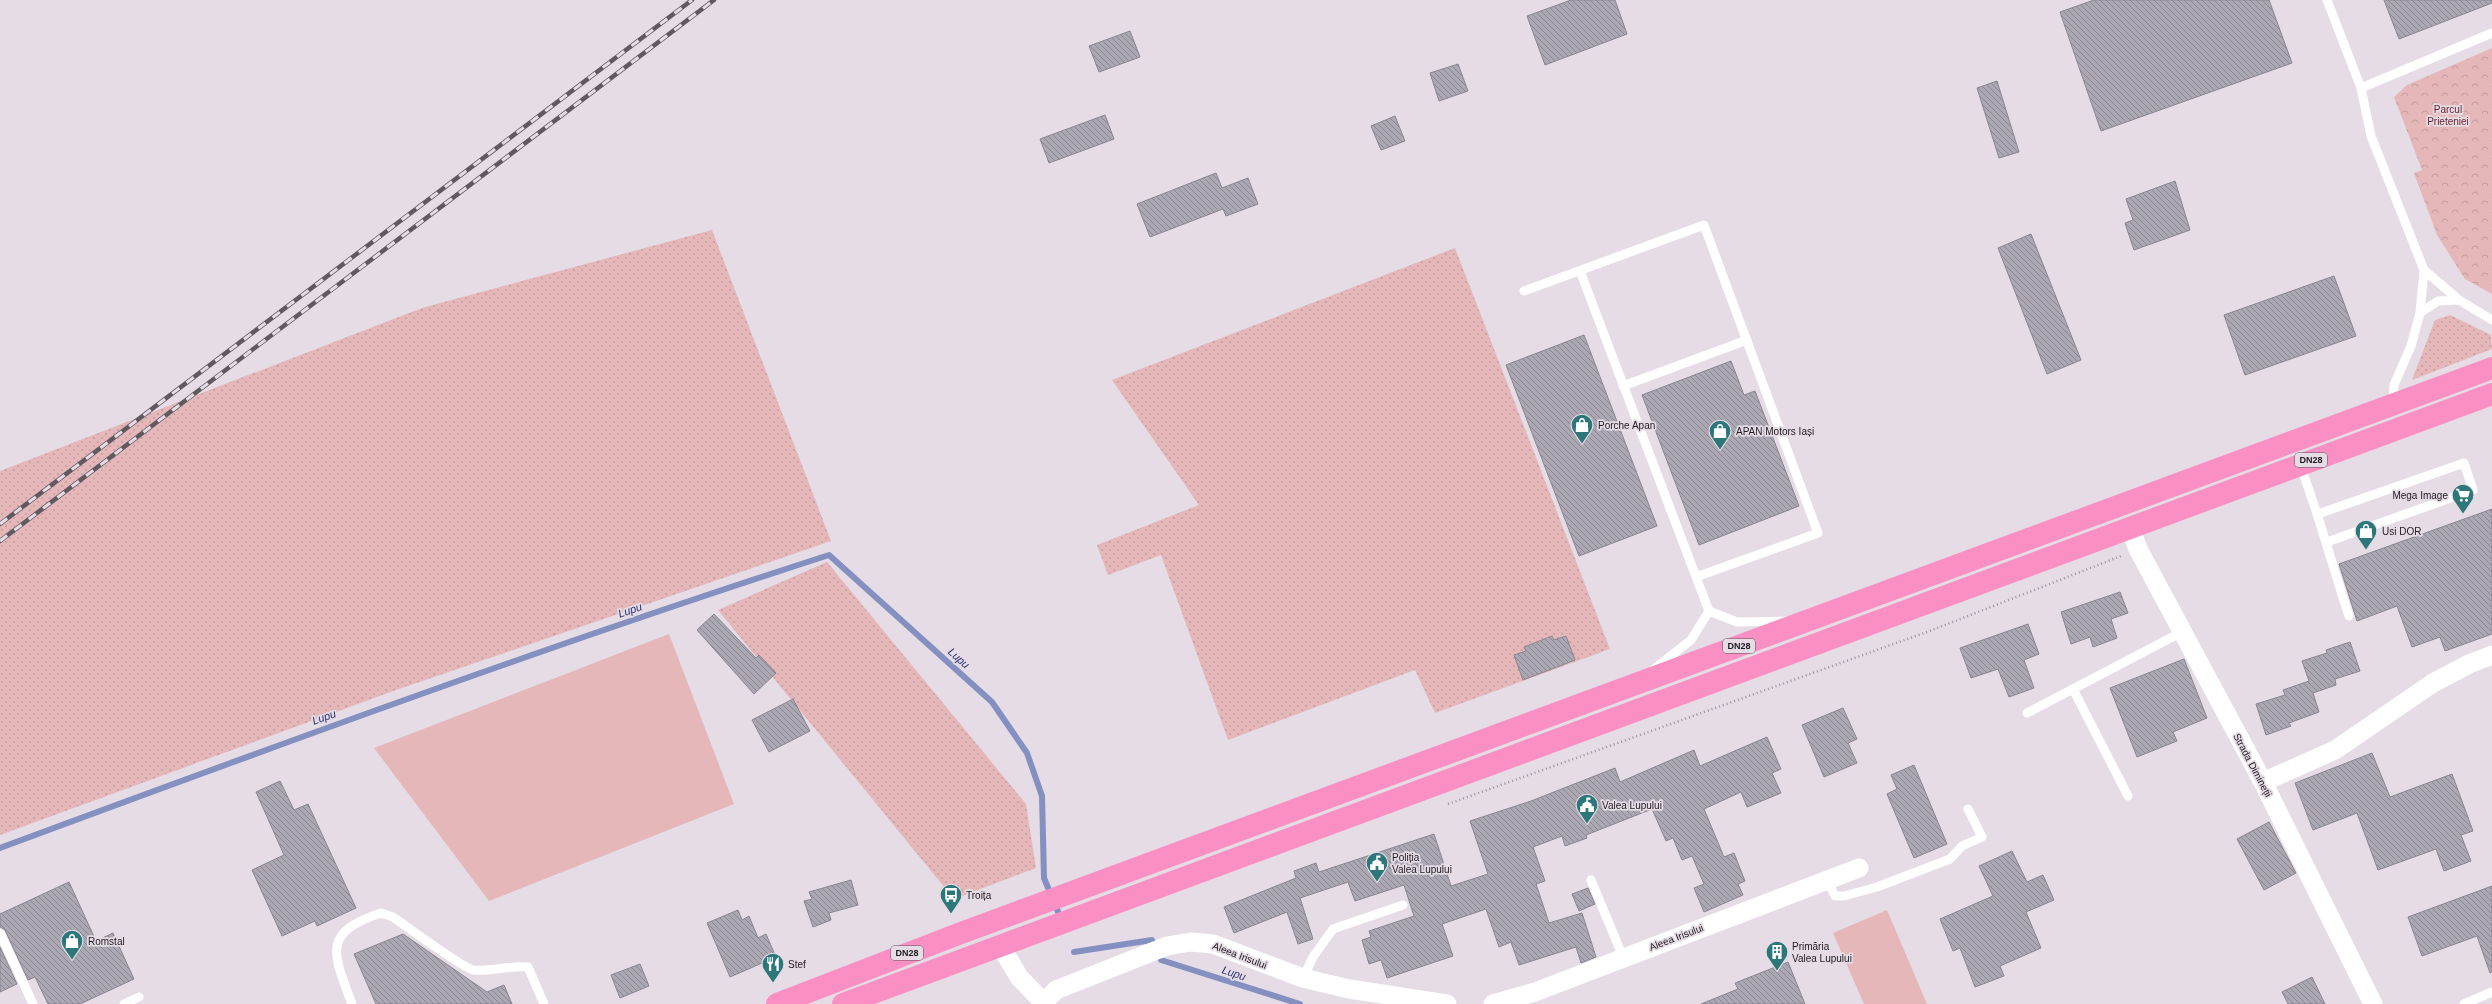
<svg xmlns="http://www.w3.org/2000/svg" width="2492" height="1004" font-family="Arial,sans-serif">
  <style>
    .grass { fill: url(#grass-dots) }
    .park { fill: url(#park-crowns) }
    .pitch { fill: #e5b7b9 }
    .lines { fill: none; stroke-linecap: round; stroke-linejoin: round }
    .stream { stroke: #8490c0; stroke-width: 6 }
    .building { fill: url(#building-back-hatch); stroke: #898591 }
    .path { stroke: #99929a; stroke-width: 2.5; stroke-dasharray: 1 3; stroke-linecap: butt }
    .lane { stroke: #fff; stroke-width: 9 }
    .street { stroke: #fff; stroke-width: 19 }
    .highway { stroke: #fa8fc4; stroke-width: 22 }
    .rail-casing { stroke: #605a60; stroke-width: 4.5 }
    .rail { stroke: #e5dce6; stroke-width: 3; stroke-dasharray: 9; stroke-linecap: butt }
    .labels { text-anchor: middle; stroke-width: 3.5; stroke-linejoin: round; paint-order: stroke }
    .shield { fill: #e5dce6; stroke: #5a545a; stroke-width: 1 }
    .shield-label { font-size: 9px; font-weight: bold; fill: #1e1a1e }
    .park-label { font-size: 10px; fill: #661e29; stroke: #e5dce6 }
    .poi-label { font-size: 10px; fill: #1e1a1e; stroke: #e5dce6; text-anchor: start }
    .street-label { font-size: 10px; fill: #1e1a1e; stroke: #e5dce6 }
    .water-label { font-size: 11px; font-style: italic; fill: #2a316d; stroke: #e5dce6 }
  </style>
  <defs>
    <pattern id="grass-dots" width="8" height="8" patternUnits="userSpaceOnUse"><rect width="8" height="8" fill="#e5b7b9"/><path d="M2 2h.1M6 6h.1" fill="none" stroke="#c49d9f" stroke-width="1.8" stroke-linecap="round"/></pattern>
    <pattern id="park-crowns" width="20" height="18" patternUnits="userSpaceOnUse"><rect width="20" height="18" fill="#e5b7b9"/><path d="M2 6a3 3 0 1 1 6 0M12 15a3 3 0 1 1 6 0" fill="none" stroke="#c49d9f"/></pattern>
    <pattern id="building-back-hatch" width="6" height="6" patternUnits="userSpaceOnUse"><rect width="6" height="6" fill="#aba8b3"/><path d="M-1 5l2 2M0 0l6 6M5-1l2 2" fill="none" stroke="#8b8891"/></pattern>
  </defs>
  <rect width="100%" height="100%" fill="#e5dce6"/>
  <!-- grass -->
  <path class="grass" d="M 712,230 L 831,541 L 396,690 L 0,835 L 0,471 L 422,308 Z
    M 1455,248 L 1610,649 L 1435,713 L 1415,670 L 1228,740 L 1161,555 L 1108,575 L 1097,545 L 1199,505 L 1112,380 Z
    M 2450,315 L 2491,335 L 2492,349 L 2412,380 L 2435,320 Z
    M 827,562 L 1026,804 L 1036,868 L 954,899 L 718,610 Z"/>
  <!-- park -->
  <path class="park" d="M 2492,48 L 2492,294 L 2465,279 L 2437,235 L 2414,173 L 2422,170 L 2394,97 L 2407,85 Z"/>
  <!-- pitch -->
  <path class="pitch" d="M 669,634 L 734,804 L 489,901 L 374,748 Z
    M 1887,910 L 1927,1004 L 1864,1004 L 1833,933 Z"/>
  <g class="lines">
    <!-- stream -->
    <path class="stream" d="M 0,848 C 275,746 550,645 829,555 L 992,702 L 1027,753 L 1042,796 L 1044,878 L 1061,919
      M 1074,952 L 1152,940
      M 1161,960 L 1300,1004"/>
  </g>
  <!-- building -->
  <path class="building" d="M 1571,0 L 1615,0 L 1627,34 L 1545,65 L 1527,16 Z
    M 2094,0 L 2269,0 L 2292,63 L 2101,131 L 2060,12 Z
    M 2384,0 L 2492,0 L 2492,3 L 2399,39 Z
    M 1130,31 L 1140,57 L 1099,72 L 1089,46 Z
    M 1458,64 L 1468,91 L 1439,101 L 1430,73 Z
    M 1997,81 L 2019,152 L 1999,158 L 1977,88 Z
    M 1105,115 L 1114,139 L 1049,163 L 1040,139 Z
    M 1395,116 L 1405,141 L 1381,150 L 1371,126 Z
    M 1216,173 L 1222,188 L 1248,178 L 1258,204 L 1226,216 L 1223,209 L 1150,237 L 1137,204 Z
    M 2175,181 L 2190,230 L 2134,250 L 2125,223 L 2133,220 L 2126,199 Z
    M 2031,234 L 2081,360 L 2047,374 L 1998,248 Z
    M 2334,276 L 2356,336 L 2245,375 L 2224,315 Z
    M 1584,335 L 1657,526 L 1579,556 L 1506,365 Z
    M 1731,361 L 1744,395 L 1755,391 L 1799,506 L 1699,545 L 1642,395 Z
    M 2492,509 L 2492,634 L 2445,651 L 2440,637 L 2412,647 L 2397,606 L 2357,621 L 2339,564 Z
    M 2120,592 L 2128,613 L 2111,619 L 2117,638 L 2093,647 L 2090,637 L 2071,644 L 2061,612 Z
    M 714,614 L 756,658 L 759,655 L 776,673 L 754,694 L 697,630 Z
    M 2028,624 L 2039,654 L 2024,660 L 2034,688 L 2009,697 L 1998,669 L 1971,678 L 1960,648 Z
    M 1552,636 L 1554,640 L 1566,636 L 1575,660 L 1523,680 L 1514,655 L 1526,651 L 1524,647 Z
    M 2350,642 L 2360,671 L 2335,679 L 2336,685 L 2313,693 L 2319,712 L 2289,723 L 2291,726 L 2266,735 L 2256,704 L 2285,695 L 2283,690 L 2309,681 L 2302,661 L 2327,653 L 2326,650 Z
    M 2184,659 L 2207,718 L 2173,732 L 2177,741 L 2137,757 L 2110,688 Z
    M 793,699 L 810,731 L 769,752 L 752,720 Z
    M 1843,708 L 1857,739 L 1848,743 L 1857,763 L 1824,777 L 1802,725 Z
    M 1767,737 L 1781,769 L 1772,773 L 1781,793 L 1747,807 L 1741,792 L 1704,809 L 1724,857 L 1734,853 L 1745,881 L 1738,884 L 1743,895 L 1704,912 L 1694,888 L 1704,884 L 1692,856 L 1682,860 L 1673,838 L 1666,841 L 1652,809 L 1586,835 L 1587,838 L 1565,846 L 1562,836 L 1533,847 L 1545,881 L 1536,884 L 1549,923 L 1582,913 L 1596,957 L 1581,963 L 1576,947 L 1519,965 L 1511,942 L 1499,947 L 1486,909 L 1442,924 L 1453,956 L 1387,978 L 1381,960 L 1369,964 L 1362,940 L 1371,937 L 1369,931 L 1414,916 L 1404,885 L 1355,901 L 1348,882 L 1300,898 L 1313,939 L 1298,944 L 1287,912 L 1234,933 L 1224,907 L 1296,878 L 1294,871 L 1316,863 L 1319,872 L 1434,834 L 1451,886 L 1488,874 L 1470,821 L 1531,801 L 1615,768 L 1620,782 L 1694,750 L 1700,766 Z
    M 2372,753 L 2390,797 L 2452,774 L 2473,831 L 2461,835 L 2471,861 L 2444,871 L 2436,849 L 2378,870 L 2357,813 L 2313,830 L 2295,783 Z
    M 1914,765 L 1947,844 L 1914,858 L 1887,794 L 1897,789 L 1891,775 Z
    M 280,781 L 294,810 L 308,804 L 356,908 L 317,926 L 315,921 L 282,936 L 252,870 L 284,855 L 256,792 Z
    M 2269,822 L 2296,873 L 2264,890 L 2237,839 Z
    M 2012,851 L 2027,882 L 2043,875 L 2054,900 L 2026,912 L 2041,948 L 2000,966 L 2004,976 L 1975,987 L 1960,948 L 1953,951 L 1940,919 L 1993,896 L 1979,866 Z
    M 851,880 L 858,905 L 829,913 L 831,920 L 813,927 L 804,901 L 812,899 L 809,892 Z
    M 69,882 L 96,941 L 113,933 L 134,979 L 80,1004 L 48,1004 L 35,977 L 28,980 L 5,930 L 0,927 L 0,914 Z
    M 2492,886 L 2492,972 L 2490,973 L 2477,936 L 2422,956 L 2408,917 Z
    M 1588,888 L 1595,904 L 1579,911 L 1572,894 Z
    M 738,910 L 742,920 L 749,916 L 758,938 L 766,934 L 776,957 L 730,977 L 707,923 Z
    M 403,934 L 487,992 L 504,985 L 512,1004 L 376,1004 L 354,954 Z
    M 0,947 L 17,984 L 0,992 Z
    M 1788,962 L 1805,1004 L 1701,1004 L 1738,989 L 1735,983 Z
    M 640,964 L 649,986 L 620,998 L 611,975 Z
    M 2312,977 L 2325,1004 L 2288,1004 L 2282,992 Z"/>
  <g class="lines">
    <!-- path -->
    <path class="path" d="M 1448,804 L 1927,632 L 2121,556"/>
    <!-- lane -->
    <path class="lane" d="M 2327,0 L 2361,88 L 2371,136 L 2424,270 L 2420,313
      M 2361,88 L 2492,33
      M 2424,270 L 2459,300
      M 1580,271 L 1709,611
      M 1524,291 L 1704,225 L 1818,533 L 1696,577
      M 1623,386 L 1747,340
      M 2393,403 L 2394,385 L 2411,346 L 2420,313 L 2438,301 L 2459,300 L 2492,320
      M 2300,465 C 2319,515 2332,565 2349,616
      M 2318,514 L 2464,463 L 2473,490 L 2327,542
      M 1654,669 L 1691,640 L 1709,611 L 1737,622 L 1787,621
      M 2073,689 L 2128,796
      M 2027,713 L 2182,632
      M 1826,879 L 1835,896 L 1844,896 L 1877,887 L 1950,859 L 1962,846 L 1982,837 L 1968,809
      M 1591,880 L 1623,957
      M 0,933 L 33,1004
      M 1303,978 L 1313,957 L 1333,929 L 1403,905
      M 124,1004 L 139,997
      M 352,1004 C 334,955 320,933 381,913 L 393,917 C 406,926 463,968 473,970 C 492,972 509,965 528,967 L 544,1004
      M 2464,1004 L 2492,992"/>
    <!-- street -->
    <path class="street" d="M 2130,527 L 2138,549 L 2263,782 L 2373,1004
      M 2263,782 L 2335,750 L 2433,683 L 2469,664 L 2492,655
      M 1000,945 L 1019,977 L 1045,1004
      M 1043,1003 L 1056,990 L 1167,946 L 1191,942 L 1213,944 L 1303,978 L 1349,989 L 1447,1004
      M 1493,1004 L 1535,992 L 1859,868"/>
    <!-- highway -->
    <path class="highway" d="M 777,1004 L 961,933 L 2492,368
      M 843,1004 L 2492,394"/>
    <!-- rail casing -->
    <g class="rail-casing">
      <path id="rail" d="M 0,524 L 692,0
        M 0,541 L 714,0"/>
    </g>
    <!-- rail -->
    <use href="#rail" class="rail"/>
  </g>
  <!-- icons -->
  <defs>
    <g id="shop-pin" transform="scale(1.15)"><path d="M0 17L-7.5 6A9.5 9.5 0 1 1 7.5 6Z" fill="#2d777a" stroke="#e5dce6"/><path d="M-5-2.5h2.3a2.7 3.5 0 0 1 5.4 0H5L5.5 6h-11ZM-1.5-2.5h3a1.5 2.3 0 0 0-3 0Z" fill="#fff"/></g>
    <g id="supermarket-pin" transform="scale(1.15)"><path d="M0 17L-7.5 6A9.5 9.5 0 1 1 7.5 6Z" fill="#2d777a" stroke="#e5dce6"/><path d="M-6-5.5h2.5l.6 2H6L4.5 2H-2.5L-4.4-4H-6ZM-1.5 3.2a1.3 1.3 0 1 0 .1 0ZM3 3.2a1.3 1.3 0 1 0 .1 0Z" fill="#fff"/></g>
    <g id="civic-pin" transform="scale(1.15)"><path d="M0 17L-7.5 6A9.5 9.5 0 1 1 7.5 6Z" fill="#2d777a" stroke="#e5dce6"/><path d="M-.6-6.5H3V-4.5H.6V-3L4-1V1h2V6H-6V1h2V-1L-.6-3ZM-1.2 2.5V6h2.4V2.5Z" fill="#fff"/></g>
    <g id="bus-pin" transform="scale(1.15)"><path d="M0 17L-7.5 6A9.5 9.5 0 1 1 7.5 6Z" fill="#2d777a" stroke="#e5dce6"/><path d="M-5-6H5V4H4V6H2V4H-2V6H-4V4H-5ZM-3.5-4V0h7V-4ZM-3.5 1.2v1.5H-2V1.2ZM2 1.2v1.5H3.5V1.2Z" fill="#fff"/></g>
    <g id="building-pin" transform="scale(1.15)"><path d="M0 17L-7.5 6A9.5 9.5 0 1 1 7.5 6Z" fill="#2d777a" stroke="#e5dce6"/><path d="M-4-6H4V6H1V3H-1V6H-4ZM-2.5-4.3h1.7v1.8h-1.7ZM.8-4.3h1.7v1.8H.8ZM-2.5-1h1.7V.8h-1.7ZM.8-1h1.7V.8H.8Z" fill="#fff"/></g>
    <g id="restaurant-pin" transform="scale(1.15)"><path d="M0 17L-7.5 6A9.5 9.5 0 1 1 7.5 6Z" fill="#2d777a" stroke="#e5dce6"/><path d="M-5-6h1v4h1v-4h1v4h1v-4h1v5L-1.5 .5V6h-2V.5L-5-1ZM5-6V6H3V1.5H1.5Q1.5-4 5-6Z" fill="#fff"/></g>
  </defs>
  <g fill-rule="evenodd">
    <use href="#shop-pin" x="1582" y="425"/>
    <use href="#shop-pin" x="1720" y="431"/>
    <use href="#supermarket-pin" x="2463" y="495"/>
    <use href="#shop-pin" x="2366" y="531"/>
    <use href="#civic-pin" x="1587" y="805"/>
    <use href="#civic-pin" x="1377" y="863"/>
    <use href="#bus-pin" x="951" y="895"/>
    <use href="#shop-pin" x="72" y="941"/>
    <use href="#building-pin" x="1777" y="952"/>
    <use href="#restaurant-pin" x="773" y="964"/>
  </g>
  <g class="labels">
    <!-- shield labels -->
    <g class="shield">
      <rect x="2295" y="453" width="32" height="14" rx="3"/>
      <rect x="1723" y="639" width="32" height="14" rx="3"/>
      <rect x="891" y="946" width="32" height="14" rx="3"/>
    </g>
    <g class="shield-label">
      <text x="2311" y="463">DN28</text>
      <text x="1739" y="649">DN28</text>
      <text x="907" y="956">DN28</text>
    </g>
    <!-- park labels -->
    <g class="park-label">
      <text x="2448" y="113">Parcul<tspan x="2448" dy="12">Prieteniei</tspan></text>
    </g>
    <!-- poi labels -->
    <g class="poi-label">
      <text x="1598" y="429">Porche Apan</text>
      <text x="1736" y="435">APAN Motors Iași</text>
      <text x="2448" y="499" text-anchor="end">Mega Image</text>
      <text x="2382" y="535">Usi DOR</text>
      <text x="1602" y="809">Valea Lupului</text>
      <text x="1392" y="861">Poliția<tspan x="1392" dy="12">Valea Lupului</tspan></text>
      <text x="966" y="899">Troița</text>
      <text x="88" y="945">Romstal</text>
      <text x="1792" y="950">Primăria<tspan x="1792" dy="12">Valea Lupului</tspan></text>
      <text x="788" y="968">Stef</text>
    </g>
    <!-- street labels -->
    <g class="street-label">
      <text transform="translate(2253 765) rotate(62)" y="4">Strada Dimineții</text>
      <text transform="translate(1676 937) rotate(-21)" y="4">Aleea Irisului</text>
      <text transform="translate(1240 955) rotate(21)" y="4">Aleea Irisului</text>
    </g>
    <!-- water labels -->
    <g class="water-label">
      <text transform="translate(630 610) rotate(-19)" y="4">Lupu</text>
      <text transform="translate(959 658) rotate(42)" y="4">Lupu</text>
      <text transform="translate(324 717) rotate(-19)" y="4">Lupu</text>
      <text transform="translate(1234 973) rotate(18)" y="4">Lupu</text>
    </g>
  </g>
</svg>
